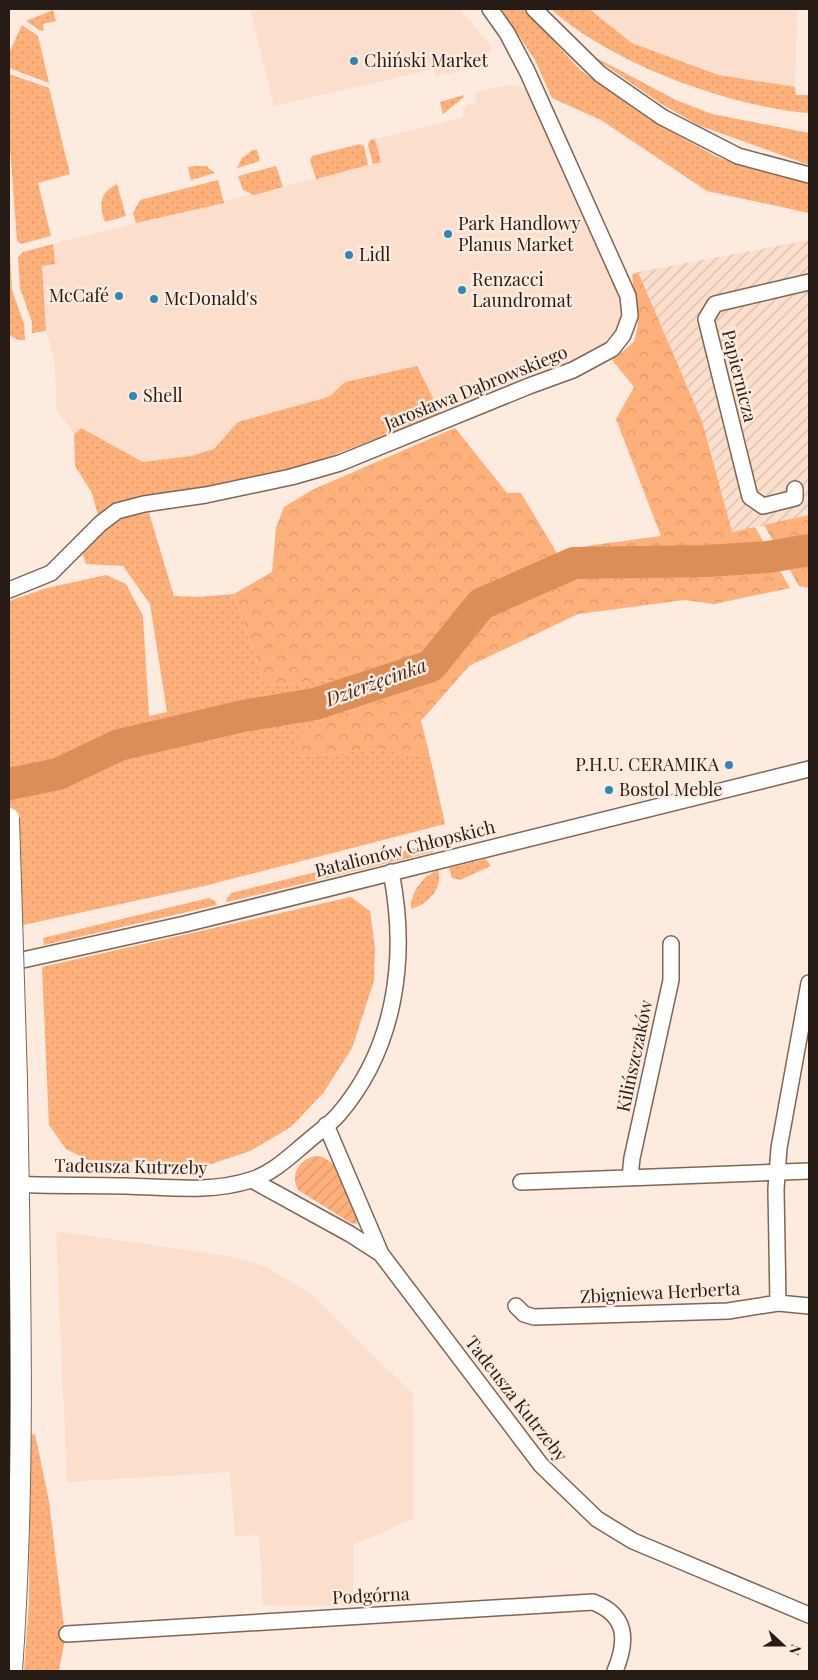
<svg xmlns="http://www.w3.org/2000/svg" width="818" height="1680" font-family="'Playfair Display',serif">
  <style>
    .built { fill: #fbdecb }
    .industrial { fill: url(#industrial-furrows) }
    .grass { fill: url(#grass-dots) }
    .forest { fill: url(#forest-crowns) }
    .garden { fill: url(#garden-furrows) }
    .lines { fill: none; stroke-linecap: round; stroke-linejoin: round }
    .river { stroke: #db8e57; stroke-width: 32 }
    .street-casing { stroke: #7f6655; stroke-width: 18 }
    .secondary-casing { stroke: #7f6655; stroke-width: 22 }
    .street { stroke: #fff; stroke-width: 15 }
    .secondary { stroke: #fff; stroke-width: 20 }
    .secondary-bridge-casing { stroke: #7f6655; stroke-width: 22; stroke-linecap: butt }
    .secondary-bridge { stroke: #fff; stroke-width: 20 }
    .poi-dot { fill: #2e88b5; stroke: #fdebdf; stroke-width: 2 }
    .labels { text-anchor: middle; stroke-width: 5; stroke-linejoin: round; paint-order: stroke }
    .poi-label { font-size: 18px; fill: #271c15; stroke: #fdebdf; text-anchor: start }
    .street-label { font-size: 18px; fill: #271c15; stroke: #fdebdf }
    .water-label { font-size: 19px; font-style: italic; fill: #482911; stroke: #fdebdf }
  </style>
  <defs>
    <pattern id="industrial-furrows" width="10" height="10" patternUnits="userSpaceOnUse" patternTransform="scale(1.25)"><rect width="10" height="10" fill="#fbdecb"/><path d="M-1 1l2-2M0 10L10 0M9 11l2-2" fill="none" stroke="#d7bead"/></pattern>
    <pattern id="grass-dots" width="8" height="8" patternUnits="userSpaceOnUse" patternTransform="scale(1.25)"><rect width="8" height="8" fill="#feb07a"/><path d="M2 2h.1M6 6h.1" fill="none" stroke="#da9769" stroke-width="1.8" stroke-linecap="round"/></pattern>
    <pattern id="forest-crowns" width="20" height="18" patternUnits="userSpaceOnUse" patternTransform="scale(1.25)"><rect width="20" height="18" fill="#feb07a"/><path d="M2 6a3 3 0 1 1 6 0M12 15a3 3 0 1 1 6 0" fill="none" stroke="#da9769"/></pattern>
    <pattern id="garden-furrows" width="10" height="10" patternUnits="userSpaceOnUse" patternTransform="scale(1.25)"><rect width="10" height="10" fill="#feb07a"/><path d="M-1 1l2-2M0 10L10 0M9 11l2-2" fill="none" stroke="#da9769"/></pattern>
  </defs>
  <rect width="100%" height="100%" fill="#fdebdf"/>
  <!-- built -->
  <path class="built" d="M 250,9 L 460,9 L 489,44 L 492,50 L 483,65 L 436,77 L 434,69 L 274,106 Z
    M 589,9 L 797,9 L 795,87 L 718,75 L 632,43 Z
    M 509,85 L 520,86 L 529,91 L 577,194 L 623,303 L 623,318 L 618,330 L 608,344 L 593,354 L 441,414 L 417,366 L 345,382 L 329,397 L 238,422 L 214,449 L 191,456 L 143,462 L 81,428 L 74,435 L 56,408 L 55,361 L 46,331 L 42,265 L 55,264 L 53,244 L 381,162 L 375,139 L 462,118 L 466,105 L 476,103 L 475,92 Z
    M 56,1231 L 234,1257 L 264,1266 L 311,1294 L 413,1394 L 413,1519 L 353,1545 L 353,1606 L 263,1605 L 259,1535 L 235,1536 L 230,1472 L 67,1482 Z"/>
  <!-- industrial -->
  <path class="industrial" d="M 809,240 L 809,515 L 732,533 L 702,421 L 638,272 Z"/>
  <!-- grass -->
  <path class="grass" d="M 501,9 L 524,9 L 580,70 L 650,120 L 719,158 L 809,184 L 809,213 L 707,191 L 601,120 L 552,98 L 535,60 Z
    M 551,9 L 589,9 L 632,43 L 718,75 L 795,87 L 796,95 L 809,95 L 809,113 C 730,107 610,63 551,9 Z
    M 53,10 L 56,21 L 43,24 L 44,30 L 41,31 L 26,21 Z
    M 22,25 L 38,36 L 49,83 L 9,68 L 9,53 Z
    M 589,54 L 676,100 L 712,114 L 809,133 L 809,165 L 698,125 L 660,103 Z
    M 9,74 L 49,88 L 70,174 L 38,183 L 51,236 L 21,244 L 17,241 L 9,134 Z
    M 464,95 L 463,98 L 443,114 L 440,102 Z
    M 375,139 L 381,162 L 373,164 L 368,145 L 370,140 Z
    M 360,144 L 364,146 L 368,165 L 316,179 L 310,160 L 312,156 Z
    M 253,150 L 257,150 L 260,161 L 237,168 L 242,158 Z
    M 194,166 L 206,166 L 215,173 L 191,180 L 188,167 Z
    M 276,166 L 283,187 L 254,195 L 243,190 L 238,176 Z
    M 218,180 L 224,203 L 136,223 L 133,213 L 140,200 Z
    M 117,184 L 126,216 L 105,222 C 99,205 99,193 117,184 Z
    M 9,236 L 12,290 L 24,324 L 25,340 L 18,340 L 9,335 Z
    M 53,244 L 55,264 L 42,266 L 46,331 L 32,333 L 32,322 L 20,288 L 18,257 L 23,252 Z
    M 417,366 L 441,414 L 297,469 L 202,491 L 124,500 L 110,505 L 98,516 L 92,493 L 75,466 L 74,435 L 81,428 L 143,462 L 191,456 L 214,449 L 238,422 L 329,397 L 345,382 Z
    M 149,513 L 174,596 L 199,597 L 234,594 L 265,686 L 330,680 L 346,686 L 360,708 L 307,725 L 299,757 L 377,749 L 430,757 L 445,824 L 204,886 L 9,928 L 9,601 L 47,588 L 106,575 L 126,584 L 143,616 L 149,716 L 167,712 L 150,604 L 123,566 L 86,564 L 81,549 L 123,516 Z
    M 427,845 L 432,848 L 433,852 L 227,902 L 226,900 L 231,893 Z
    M 486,859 L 491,866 L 460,880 L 452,878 L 449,868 Z
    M 438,870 C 444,888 427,905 411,909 C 411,891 422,877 438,870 Z
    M 351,897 L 370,911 L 375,948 L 374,981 L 352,1048 L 324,1092 L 291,1127 L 250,1151 L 208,1165 L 88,1160 L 66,1149 L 49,1125 L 42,967 Z
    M 209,898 L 215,901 L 217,905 L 44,945 L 43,938 Z
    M 35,1434 L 49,1501 L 64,1627 L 65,1639 L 59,1671 L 24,1671 L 29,1602 L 30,1435 Z"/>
  <!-- forest -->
  <path class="forest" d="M 638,272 L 702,421 L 732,532 L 755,527 L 790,588 L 714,604 L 685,600 L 578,614 L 469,666 L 421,721 L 430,757 L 377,749 L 299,757 L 297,743 L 307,725 L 360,708 L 346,686 L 330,680 L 265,686 L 234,594 L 272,572 L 276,528 L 284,507 L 312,490 L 455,428 L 507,493 L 521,493 L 561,560 L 587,546 L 661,536 L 616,419 L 634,387 L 612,360 L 634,342 L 638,325 L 632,275 Z
    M 809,515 L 809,588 L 799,586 L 764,525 Z"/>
  <!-- garden -->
  <path class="garden" d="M 316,1156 L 323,1157 L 333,1164 L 357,1219 L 357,1224 L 351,1223 L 298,1190 C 290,1174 299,1159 316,1156 Z"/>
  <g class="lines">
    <!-- river -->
    <path class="river" d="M 9,784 L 58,774 L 119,745 L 243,716 L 315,704 L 431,666 L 481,604 L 574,563 L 707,561 L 768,557 L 809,550"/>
    <!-- street casing -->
    <g class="street-casing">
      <path id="street" d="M 534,9 L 600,74 L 662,117 L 738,156 L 809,175
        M 795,489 L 795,498 L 763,506 L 750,497 L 706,319 L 715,304 L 809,282
        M 9,590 L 51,573 L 100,524 L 117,511 L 144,504 L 206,495 L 291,477 L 340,463 L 529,386 L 573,370 L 612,349 L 623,335 L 630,316 L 628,296 L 527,71 L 507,33 L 490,9
        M 9,963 L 185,924 L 809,769
        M 326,1125 L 381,1254 L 541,1465 L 597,1519 L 633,1541 L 809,1615
        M 630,1177 L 632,1158 L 671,980 L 671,944
        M 252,1180 L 350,1234 L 381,1254
        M 521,1182 L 809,1171
        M 9,1184 C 48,1186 87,1185 126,1186 C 167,1187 211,1193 251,1180 C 273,1173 289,1157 307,1142 C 317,1133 329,1125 338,1115 C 396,1048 408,957 391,872
        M 778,1303 L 776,1189 L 779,1148 L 809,983
        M 516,1306 L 524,1314 L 534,1317 L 728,1311 L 778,1303 L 809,1306
        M 67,1634 L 593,1602 C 627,1615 628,1640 615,1671"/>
    </g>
    <!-- secondary casing -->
    <g class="secondary-casing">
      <path id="secondary" d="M 12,1671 C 26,1474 20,1277 17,1080"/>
    </g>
    <!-- street -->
    <use href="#street" class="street"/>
    <!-- secondary -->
    <use href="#secondary" class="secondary"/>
    <!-- secondary-bridge casing -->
    <g class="secondary-bridge-casing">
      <path id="secondary-bridge" d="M 9,818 L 17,1080"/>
    </g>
    <!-- secondary-bridge -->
    <use href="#secondary-bridge" class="secondary-bridge"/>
  </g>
  <!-- markers -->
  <g class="poi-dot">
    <circle cx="354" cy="61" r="5"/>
    <circle cx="448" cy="234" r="5"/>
    <circle cx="349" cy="255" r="5"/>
    <circle cx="462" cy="290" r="5"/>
    <circle cx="119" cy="296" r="5"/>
    <circle cx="154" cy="299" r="5"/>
    <circle cx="133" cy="396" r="5"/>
    <circle cx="729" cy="765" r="5"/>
    <circle cx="609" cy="790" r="5"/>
  </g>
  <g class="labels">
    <!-- poi labels -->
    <g class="poi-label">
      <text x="364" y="67">Chiński Market</text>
      <text x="458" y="230">Park Handlowy<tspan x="458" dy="21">Planus Market</tspan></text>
      <text x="359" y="261">Lidl</text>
      <text x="472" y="286">Renzacci<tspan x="472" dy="21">Laundromat</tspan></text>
      <text x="109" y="302" text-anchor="end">McCafé</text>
      <text x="164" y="305">McDonald's</text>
      <text x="143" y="402">Shell</text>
      <text x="719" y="771" text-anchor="end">P.H.U. CERAMIKA</text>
      <text x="619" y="796">Bostol Meble</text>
    </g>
    <!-- street labels -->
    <g class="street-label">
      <text transform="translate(739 376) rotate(76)" y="6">Papiernicza</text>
      <text transform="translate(476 388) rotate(-22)" y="6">Jarosława Dąbrowskiego</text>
      <text transform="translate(405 849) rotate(-14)" y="6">Batalionów Chłopskich</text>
      <text transform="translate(635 1056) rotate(-78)" y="6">Kilińszczaków</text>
      <text transform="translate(131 1167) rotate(1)" y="6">Tadeusza Kutrzeby</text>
      <text transform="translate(660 1293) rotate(-3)" y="6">Zbigniewa Herberta</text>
      <text transform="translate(516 1399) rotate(52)" y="6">Tadeusza Kutrzeby</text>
      <text transform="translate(371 1596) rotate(-3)" y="6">Podgórna</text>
    </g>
    <!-- water labels -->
    <g class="water-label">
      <text transform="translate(376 682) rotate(-20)" y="7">Dzierżęcinka</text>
    </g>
  </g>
  <!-- border -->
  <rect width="818" height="1680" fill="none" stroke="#271c15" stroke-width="20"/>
  <!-- north arrow -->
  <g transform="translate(783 1645) rotate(111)" stroke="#fdebdf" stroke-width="4" paint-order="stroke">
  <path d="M0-4L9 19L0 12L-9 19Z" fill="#271c15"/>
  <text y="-8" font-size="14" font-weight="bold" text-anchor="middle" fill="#271c15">N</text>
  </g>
</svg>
